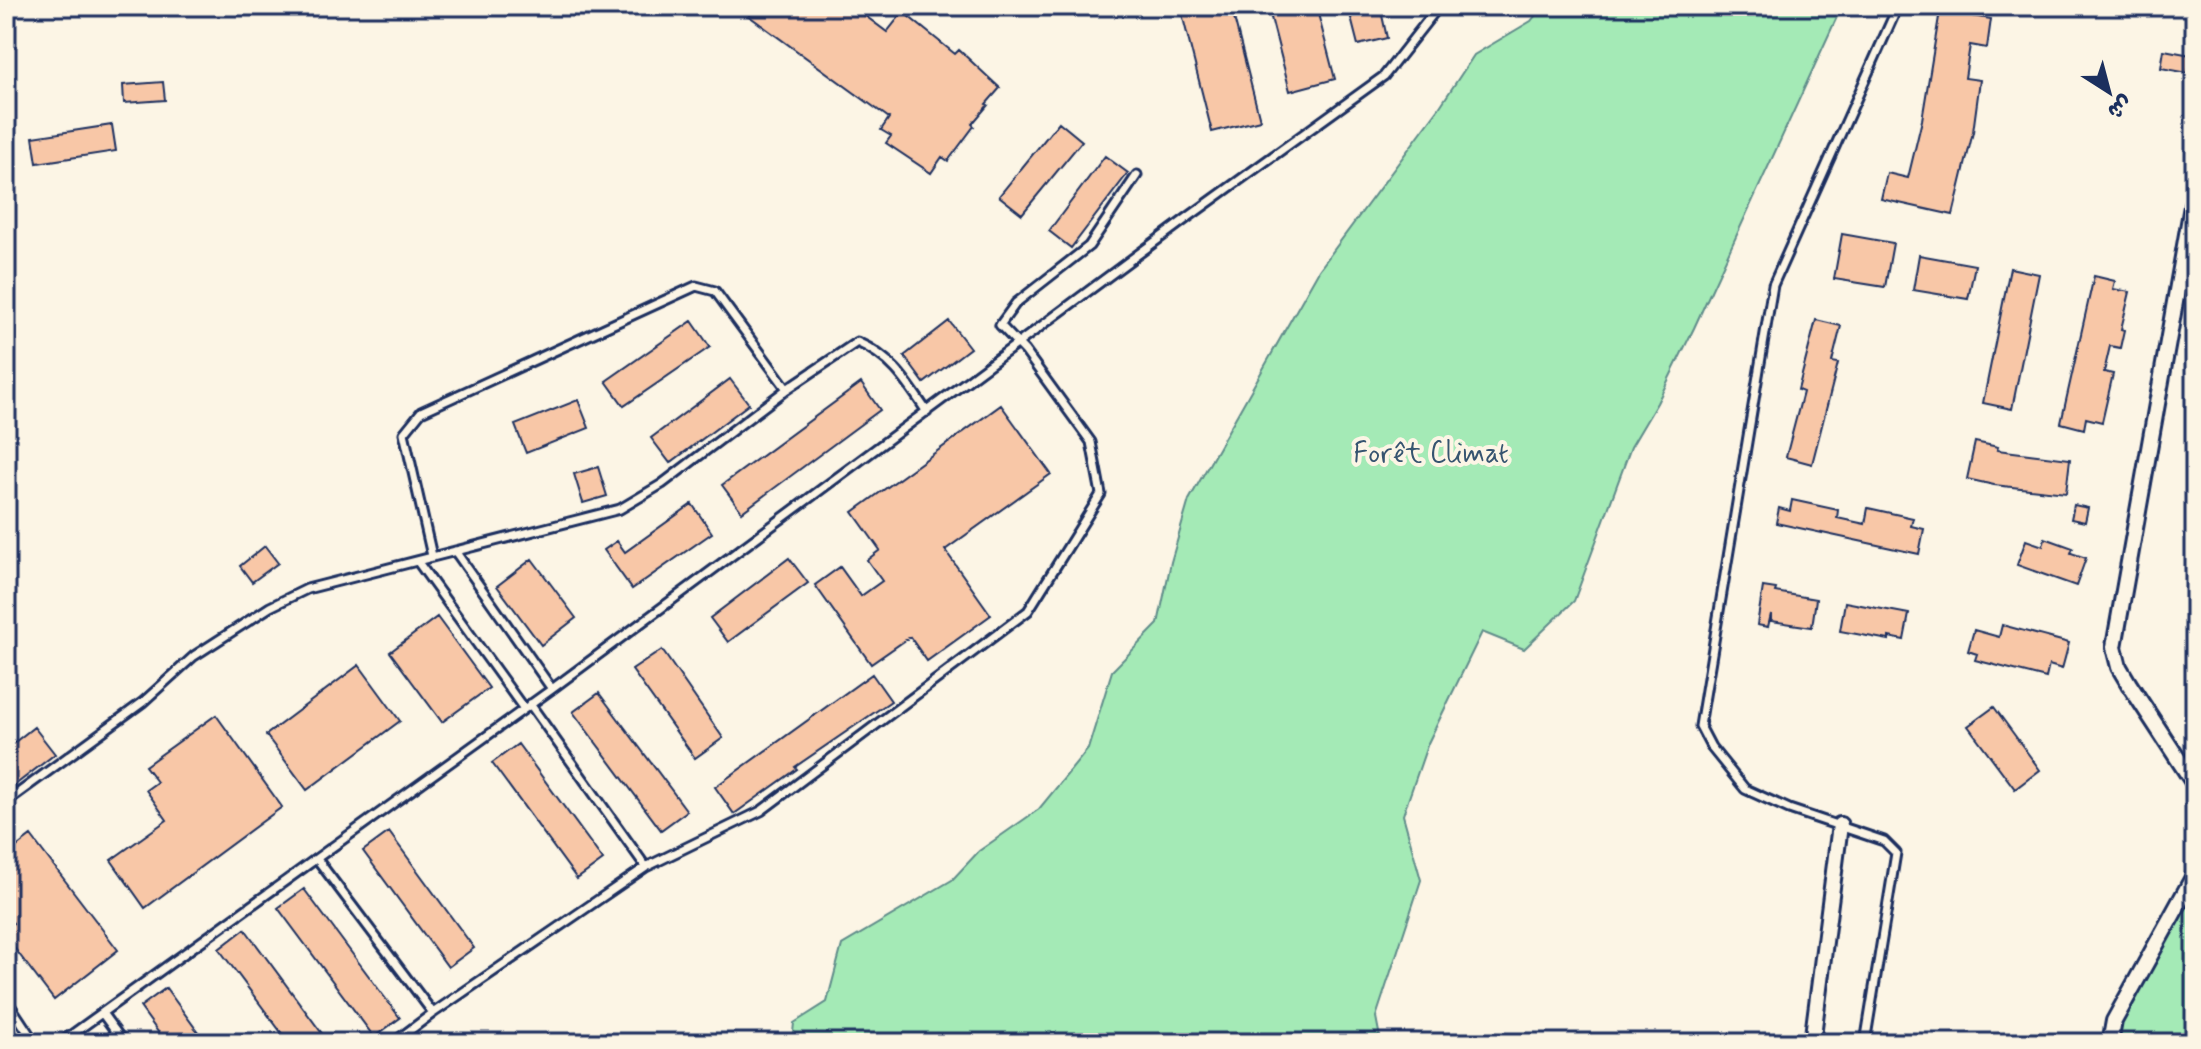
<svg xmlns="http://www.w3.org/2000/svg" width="2201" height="1049" font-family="Mynerve,'Playpen Sans Arabic',sans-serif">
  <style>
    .green { fill: #a4eab6; stroke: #608c8a; stroke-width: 2 }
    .building { fill: #f8c7a7; stroke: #1b2f5e; stroke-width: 2 }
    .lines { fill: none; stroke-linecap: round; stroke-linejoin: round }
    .lane-casing { stroke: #1b2f5e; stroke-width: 13 }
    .street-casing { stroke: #1b2f5e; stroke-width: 20 }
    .lane { stroke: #fcf5e5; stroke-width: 7 }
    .street { stroke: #fcf5e5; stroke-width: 14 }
    .labels { text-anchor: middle; stroke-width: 8; stroke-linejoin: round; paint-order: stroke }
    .park-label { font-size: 28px; fill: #365470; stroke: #fcf5e5 }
  </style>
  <rect width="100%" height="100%" fill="#fcf5e5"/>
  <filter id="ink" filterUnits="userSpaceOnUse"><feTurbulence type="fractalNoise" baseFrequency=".0125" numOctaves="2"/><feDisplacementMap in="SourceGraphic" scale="16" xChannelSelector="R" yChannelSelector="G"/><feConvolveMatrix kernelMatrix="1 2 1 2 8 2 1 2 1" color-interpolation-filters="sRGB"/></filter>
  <g filter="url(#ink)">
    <!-- green -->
    <path class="green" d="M 1543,6 L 1842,6 L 1694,328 L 1657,403 L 1631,447 L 1574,601 L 1524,649 L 1482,632 L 1428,743 L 1403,815 L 1421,880 L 1376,1017 L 1381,1043 L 792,1043 L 794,1023 L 827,1002 L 842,945 L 952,880 L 979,851 L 1039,809 L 1088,749 L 1112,671 L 1158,624 L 1171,562 L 1189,500 L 1319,270 L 1439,108 L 1474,55 L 1531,21 Z
      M 2195,888 L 2195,1043 L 2122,1043 L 2116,1027 Z"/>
    <!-- building -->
    <path class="building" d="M 756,6 L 852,6 L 887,32 L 903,12 L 955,54 L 959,50 L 1000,88 L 986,104 L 988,105 L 972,124 L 974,126 L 948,161 L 942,157 L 931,173 L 886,143 L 891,136 L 881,130 L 889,118 L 749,16 Z
      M 1180,6 L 1231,6 L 1260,120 L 1212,132 Z
      M 1268,6 L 1316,6 L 1335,79 L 1290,91 Z
      M 1348,6 L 1380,6 L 1387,38 L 1358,45 Z
      M 1940,11 L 1991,19 L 1987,48 L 1970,45 L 1965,78 L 1980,80 L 1973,132 L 1953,215 L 1881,199 L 1887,173 L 1908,178 L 1922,120 Z
      M 2164,50 L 2191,55 L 2188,73 L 2161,68 Z
      M 163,82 L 165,100 L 124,103 L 123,85 Z
      M 1059,122 L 1082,141 L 1022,214 L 999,196 Z
      M 112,125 L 116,151 L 37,163 L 33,137 Z
      M 1105,156 L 1128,173 L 1071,248 L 1049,231 Z
      M 1842,234 L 1893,243 L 1885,287 L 1834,279 Z
      M 1919,255 L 1975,265 L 1968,299 L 1913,290 Z
      M 2010,268 L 2039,274 L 2012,409 L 1983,403 Z
      M 2094,276 L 2115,281 L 2113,289 L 2130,292 L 2121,329 L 2124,330 L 2120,348 L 2110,346 L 2104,372 L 2113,374 L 2102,422 L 2086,418 L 2084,429 L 2061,423 Z
      M 1816,320 L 1841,326 L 1832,362 L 1838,363 L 1812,464 L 1786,457 L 1803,392 L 1798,390 Z
      M 692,321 L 710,347 L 624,406 L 606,381 Z
      M 949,321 L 970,348 L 924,383 L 904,356 Z
      M 730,379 L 749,404 L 670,463 L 651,438 Z
      M 861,383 L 880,410 L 742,512 L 722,485 Z
      M 578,400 L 589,428 L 526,453 L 515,425 Z
      M 1001,405 L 1051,474 L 945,550 L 991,615 L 927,661 L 910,637 L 871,664 L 815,585 L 840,567 L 861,596 L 882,581 L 867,560 L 880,550 L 853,512 Z
      M 1975,442 L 1998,447 L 1997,450 L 2070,459 L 2066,493 L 1994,485 L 1967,479 Z
      M 598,467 L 607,496 L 583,503 L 574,474 Z
      M 1792,500 L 1838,510 L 1837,518 L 1865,524 L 1868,508 L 1913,518 L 1911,526 L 1924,529 L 1919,554 L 1776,523 L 1779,508 L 1790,511 Z
      M 692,504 L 712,533 L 632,589 L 604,550 L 617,541 L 625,552 Z
      M 2074,505 L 2088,508 L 2085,522 L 2071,519 Z
      M 2045,538 L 2073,548 L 2071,553 L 2086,558 L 2076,586 L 2017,565 L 2026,540 L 2043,546 Z
      M 265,546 L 278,563 L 252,582 L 240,566 Z
      M 789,558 L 808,583 L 728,642 L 710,618 Z
      M 532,559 L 576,618 L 541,645 L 497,586 Z
      M 1763,587 L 1776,589 L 1775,592 L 1816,599 L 1812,627 L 1771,621 L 1771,614 L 1768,627 L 1757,625 Z
      M 1845,602 L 1909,614 L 1904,640 L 1889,637 L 1889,640 L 1840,631 Z
      M 437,617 L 489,688 L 442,722 L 390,652 Z
      M 2002,625 L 2069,643 L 2062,669 L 2049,665 L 2046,678 L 1975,660 L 1977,654 L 1968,651 L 1974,630 L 1999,637 Z
      M 662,650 L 723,738 L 695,758 L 632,670 Z
      M 359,665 L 400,721 L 307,790 L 266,735 Z
      M 872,674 L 891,701 L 795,767 L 797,769 L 734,814 L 715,787 Z
      M 599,693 L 687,811 L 661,830 L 573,712 Z
      M 1994,707 L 2040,770 L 2015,789 L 1968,726 Z
      M 216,715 L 282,807 L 145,908 L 111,860 L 167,820 L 146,790 L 157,782 L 145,766 Z
      M 34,727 L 55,754 L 6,792 L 6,749 Z
      M 518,744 L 603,860 L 577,879 L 492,763 Z
      M 389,832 L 474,948 L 448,967 L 363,851 Z
      M 31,836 L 118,950 L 54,1000 L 6,937 L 6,929 L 13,923 L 6,914 L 6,855 Z
      M 304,889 L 400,1018 L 374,1037 L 278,908 Z
      M 245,929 L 329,1043 L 289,1043 L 219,949 Z
      M 166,988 L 206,1043 L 166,1043 L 140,1007 Z"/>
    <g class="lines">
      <!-- lane casing -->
      <g class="lane-casing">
        <path id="lane" d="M 455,551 L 552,689
          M 432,556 L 404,433 L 421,412 L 696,286 L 715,291 L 787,389
          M 418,562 L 524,709
          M 6,802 L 143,702 L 194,656 L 270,607 L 307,589 L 620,509 L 662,484 L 787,389 L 857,342 C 892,357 907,382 927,412
          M 317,859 L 433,1013
          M 646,867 L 761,811 L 1028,611 L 1101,494 L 1091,442 L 1025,351 L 1000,325 L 1016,303 L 1089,246 L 1137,175
          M 6,999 L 35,1043
          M 102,1013 L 124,1043
          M 60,1043 L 552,689 L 1187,218 L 1384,76 L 1439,6
          M 393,1043 L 433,1013 L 646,867 L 530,704
          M 1865,1043 L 1896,853 L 1884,841 L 1789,809 L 1745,789 L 1711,747 L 1700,726 L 1773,285 L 1898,6"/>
      </g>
      <!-- street casing -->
      <g class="street-casing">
        <path id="street" d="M 2195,189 L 2114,647 L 2119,667 L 2129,684 L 2195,785
          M 1812,1043 L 1840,825
          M 2110,1043 L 2114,1021 L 2195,874"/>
      </g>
      <!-- lane -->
      <use href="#lane" class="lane"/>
      <!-- street -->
      <use href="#street" class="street"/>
    </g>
  </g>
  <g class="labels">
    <!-- park labels -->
    <g class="park-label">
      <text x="1431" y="462">Forêt Climat</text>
    </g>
  </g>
  <!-- margin -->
  <rect width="2201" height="1049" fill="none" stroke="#fcf5e5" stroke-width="32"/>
  <rect x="16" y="16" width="2169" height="1017" fill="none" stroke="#1b2f5e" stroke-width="3" filter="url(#ink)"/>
  <!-- north arrow -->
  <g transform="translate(2109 92) rotate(144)" stroke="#fcf5e5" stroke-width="6" paint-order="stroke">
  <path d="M0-6L14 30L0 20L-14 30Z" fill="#1b2f5e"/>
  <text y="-12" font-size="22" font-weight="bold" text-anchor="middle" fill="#1b2f5e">ش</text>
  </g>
</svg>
